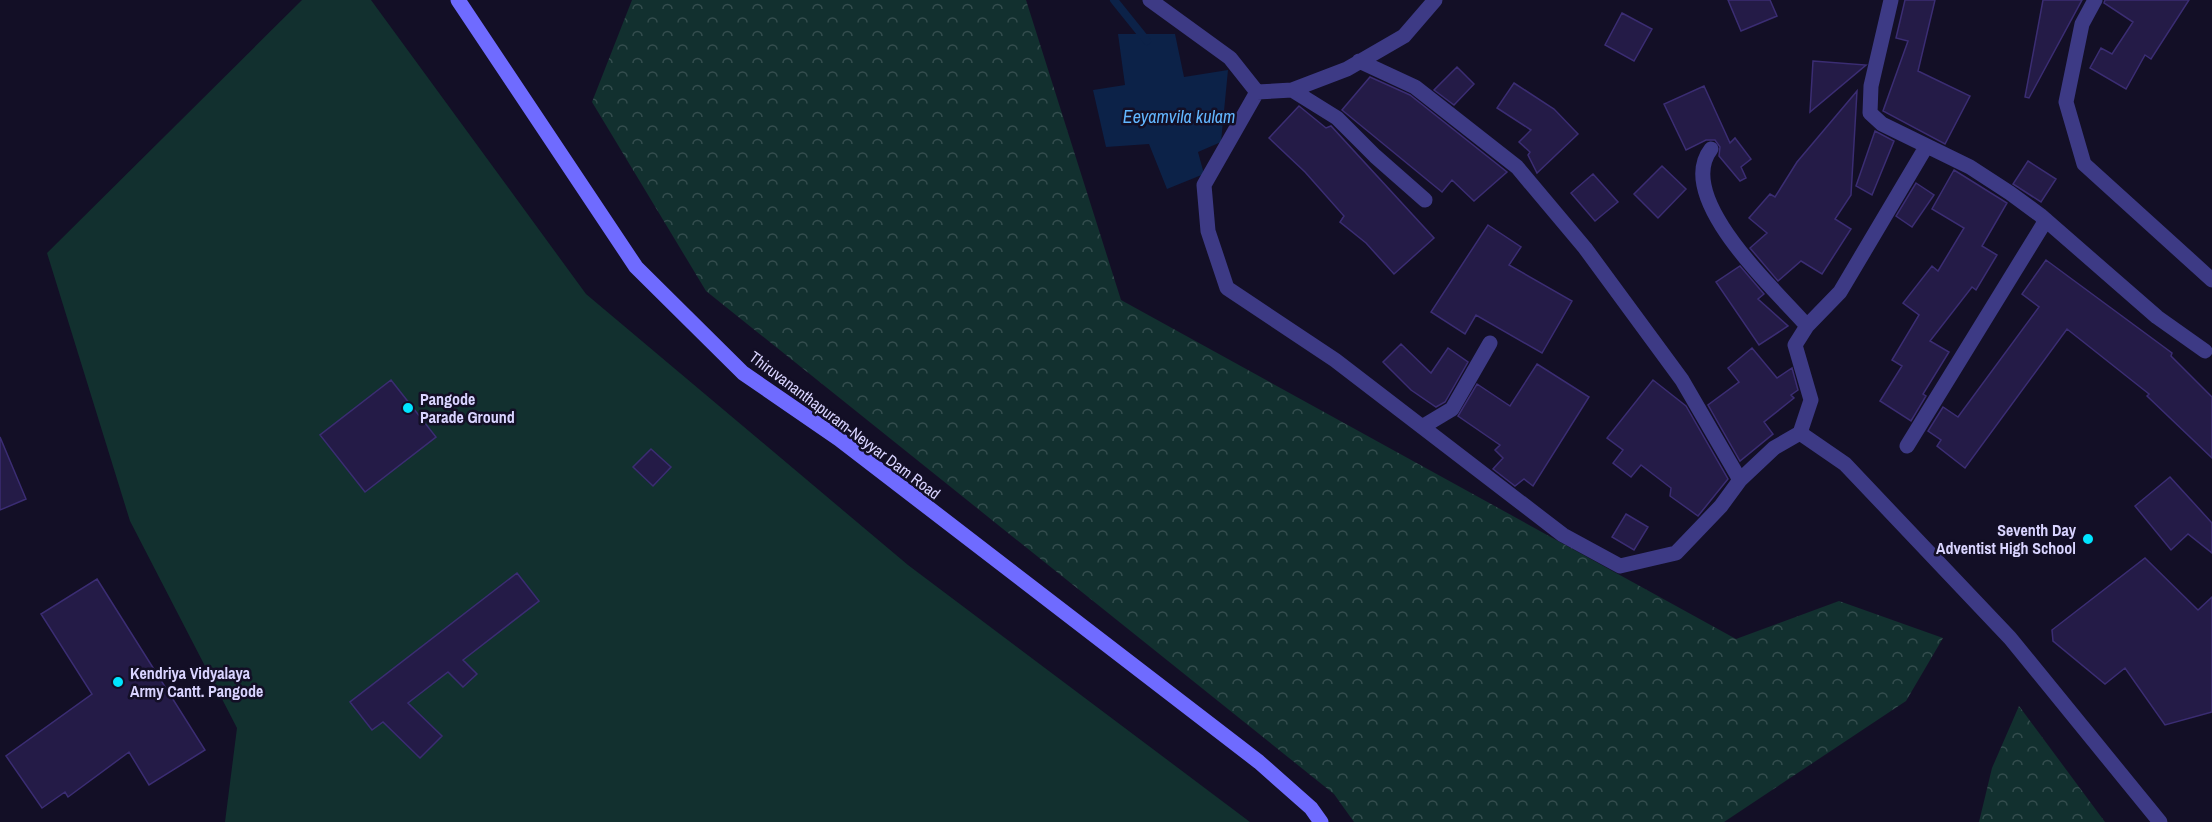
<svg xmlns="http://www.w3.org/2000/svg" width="2212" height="822" font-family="'Archivo Narrow',sans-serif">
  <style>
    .forest { fill: url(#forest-crowns) }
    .pitch { fill: #12302f }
    .water { fill: #0c2248 }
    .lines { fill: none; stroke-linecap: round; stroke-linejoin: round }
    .stream { stroke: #0c2248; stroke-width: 8 }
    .building { fill: #241b47; stroke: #3b2d73; stroke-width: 1.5 }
    .minor { stroke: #3d3a85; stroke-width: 15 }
    .secondary { stroke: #6f6bff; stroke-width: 15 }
    .poi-dot { fill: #00e5ff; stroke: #130f26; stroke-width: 2 }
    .labels { text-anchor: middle; stroke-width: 5; stroke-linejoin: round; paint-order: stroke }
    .poi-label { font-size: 16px; font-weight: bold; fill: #d9d4ff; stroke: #130f26; text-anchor: start }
    .street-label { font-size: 16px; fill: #d9d4ff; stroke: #130f26 }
    .water-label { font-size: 18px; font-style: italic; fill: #62b6ff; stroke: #130f26 }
  </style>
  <defs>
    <pattern id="forest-crowns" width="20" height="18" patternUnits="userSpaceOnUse" patternTransform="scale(1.5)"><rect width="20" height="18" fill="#12302f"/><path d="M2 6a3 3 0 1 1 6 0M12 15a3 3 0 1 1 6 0" fill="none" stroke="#344d4e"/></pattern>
  </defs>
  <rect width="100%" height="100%" fill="#130f26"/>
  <!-- forest -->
  <path class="forest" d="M 632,0 L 1026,0 L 1121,300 L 1736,639 L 1839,601 L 1943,638 L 1906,701 L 1724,822 L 1354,822 L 1334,794 L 706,291 L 592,102 Z
    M 2019,706 L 2105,822 L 1979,822 L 1992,768 Z"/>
  <!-- pitch -->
  <path class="pitch" d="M 302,0 L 371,0 L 586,294 L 908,565 L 1250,822 L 225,822 L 237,728 L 130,521 L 47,253 Z"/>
  <!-- water -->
  <path class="water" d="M 1118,34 L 1175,34 L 1184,77 L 1228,70 L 1221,142 L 1198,152 L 1204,174 L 1167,189 L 1149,144 L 1106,147 L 1093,90 L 1125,85 Z"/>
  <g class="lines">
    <!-- stream -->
    <path class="stream" d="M 1114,0 L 1147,41"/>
  </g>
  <!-- building -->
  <path class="building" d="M 1728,0 L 1770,0 L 1777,16 L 1741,31 Z
    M 1905,0 L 1935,0 L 1918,71 L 1970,96 L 1945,144 L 1883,111 L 1908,41 L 1896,38 Z
    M 2043,0 L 2082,0 L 2029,98 L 2025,97 Z
    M 2105,0 L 2189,0 L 2151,59 L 2145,55 L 2126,89 L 2090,68 L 2101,48 L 2112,54 L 2133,22 L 2104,3 Z
    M 1622,13 L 1652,29 L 1634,61 L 1605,45 Z
    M 1813,61 L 1866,65 L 1810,112 Z
    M 1457,67 L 1474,84 L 1454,105 L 1434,90 Z
    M 1370,77 L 1410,95 L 1507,172 L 1474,201 L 1452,180 L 1442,192 L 1342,110 Z
    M 1514,83 L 1554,109 L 1578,134 L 1537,173 L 1528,155 L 1530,152 L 1519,142 L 1531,130 L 1497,108 Z
    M 1704,86 L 1730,143 L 1735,138 L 1751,159 L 1741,167 L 1746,178 L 1740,181 L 1719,156 L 1720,147 L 1715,140 L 1706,140 L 1686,150 L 1664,104 Z
    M 1857,91 L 1851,195 L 1835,219 L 1851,229 L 1822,274 L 1801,261 L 1778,281 L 1750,248 L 1767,233 L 1749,218 L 1770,194 L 1775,197 L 1797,162 Z
    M 1299,106 L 1326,128 L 1331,126 L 1434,238 L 1394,274 L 1366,243 L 1340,222 L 1344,216 L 1305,172 L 1269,138 Z
    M 1875,131 L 1894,141 L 1872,195 L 1856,186 Z
    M 2028,161 L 2056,179 L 2041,202 L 2013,184 Z
    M 1662,166 L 1686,189 L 1658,218 L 1634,194 Z
    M 1954,170 L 2007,203 L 1982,246 L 1997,255 L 1976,290 L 1972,287 L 1930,341 L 1949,352 L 1923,394 L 1926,396 L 1911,421 L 1880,401 L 1902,366 L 1892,360 L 1919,315 L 1903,303 L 1932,266 L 1938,271 L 1964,228 L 1932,209 Z
    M 1593,174 L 1618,202 L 1595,221 L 1571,193 Z
    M 1916,183 L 1934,195 L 1912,227 L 1896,216 Z
    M 1488,225 L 1521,247 L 1509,265 L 1572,301 L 1542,353 L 1476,315 L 1465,334 L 1431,312 Z
    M 2046,260 L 2172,353 L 2171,356 L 2212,397 L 2212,458 L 2147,396 L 2149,394 L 2067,329 L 1965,468 L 1937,446 L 1941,440 L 1928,431 L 1943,407 L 1958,417 L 2039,307 L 2022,294 Z
    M 1740,266 L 1764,294 L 1758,299 L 1788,326 L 1759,345 L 1716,282 Z
    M 1401,344 L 1431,373 L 1448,348 L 1468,362 L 1445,402 L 1436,407 L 1411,390 L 1383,362 Z
    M 1752,348 L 1777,378 L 1792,368 L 1798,390 L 1791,395 L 1794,398 L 1764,422 L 1773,434 L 1740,461 L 1708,405 L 1739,382 L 1728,368 Z
    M 1537,364 L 1589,397 L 1533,486 L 1524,479 L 1515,486 L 1493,469 L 1503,458 L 1495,450 L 1500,445 L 1458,416 L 1477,384 L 1510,406 Z
    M 391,380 L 436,437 L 365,492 L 320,435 Z
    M 1653,380 L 1686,406 L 1728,479 L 1698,516 L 1670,496 L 1671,488 L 1641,465 L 1631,477 L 1613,463 L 1623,450 L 1607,438 Z
    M 0,437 L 26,499 L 0,510 Z
    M 651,449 L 671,467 L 653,486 L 633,467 Z
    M 2170,477 L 2212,523 L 2212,553 L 2188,534 L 2171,550 L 2135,506 Z
    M 1626,514 L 1648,527 L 1634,550 L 1612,537 Z
    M 2145,558 L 2198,610 L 2212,597 L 2212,712 L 2165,725 L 2125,668 L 2105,684 L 2053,641 L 2052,630 Z
    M 517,573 L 539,601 L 463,660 L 477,674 L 463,687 L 448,672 L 408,703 L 442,736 L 420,758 L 383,722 L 372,730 L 350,702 Z
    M 97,579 L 205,750 L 149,785 L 129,752 L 68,797 L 65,792 L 42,808 L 6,756 L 92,694 L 41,614 Z"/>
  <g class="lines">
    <!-- minor -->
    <path class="minor" d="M 1150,0 L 1230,58 L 1257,92
      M 1435,0 L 1404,36 L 1347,69 L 1292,90 L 1257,92 L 1204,185 L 1208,231 L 1227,288 L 1335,360 L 1563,535 L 1620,566 L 1676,553 L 1721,506 L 1740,480 L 1774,448 L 1800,433 L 1845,464 L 2010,638 L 2160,822
      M 1891,0 L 1871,86 L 1870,113 L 1882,124 L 1970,167 L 2010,193 L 2040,215 L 2157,317 L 2205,351
      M 2095,0 L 2082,24 L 2066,102 L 2084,164 L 2212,280
      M 1359,61 L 1415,87 L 1517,167 L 1585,248 L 1682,380 L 1740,480
      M 1292,90 L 1337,118 L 1375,156 L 1425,200
      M 1711,149 C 1673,198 1777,291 1807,326
      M 1422,427 L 1452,409 L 1490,343
      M 1800,433 L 1811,400 L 1795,345 L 1807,326 L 1840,292 L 1926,147
      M 1907,446 L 2046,220"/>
    <!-- secondary -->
    <path class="secondary" d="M 458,0 L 636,267 L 743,373 L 839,439 L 1259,762 L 1311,808 L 1321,822"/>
  </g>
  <!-- markers -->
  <g class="poi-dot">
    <circle cx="408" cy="408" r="6"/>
    <circle cx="2088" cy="539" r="6"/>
    <circle cx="118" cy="682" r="6"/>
  </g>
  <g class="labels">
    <!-- poi labels -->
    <g class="poi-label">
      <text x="420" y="405">Pangode<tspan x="420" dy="18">Parade Ground</tspan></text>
      <text x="2076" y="536" text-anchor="end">Seventh Day<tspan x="2076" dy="18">Adventist High School</tspan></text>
      <text x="130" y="679">Kendriya Vidyalaya<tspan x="130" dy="18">Army Cantt. Pangode</tspan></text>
    </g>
    <!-- street labels -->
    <g class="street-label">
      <text transform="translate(845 425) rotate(37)" y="6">Thiruvananthapuram-Neyyar Dam Road</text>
    </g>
    <!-- water labels -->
    <g class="water-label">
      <text x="1179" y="123">Eeyamvila kulam</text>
    </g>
  </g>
</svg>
